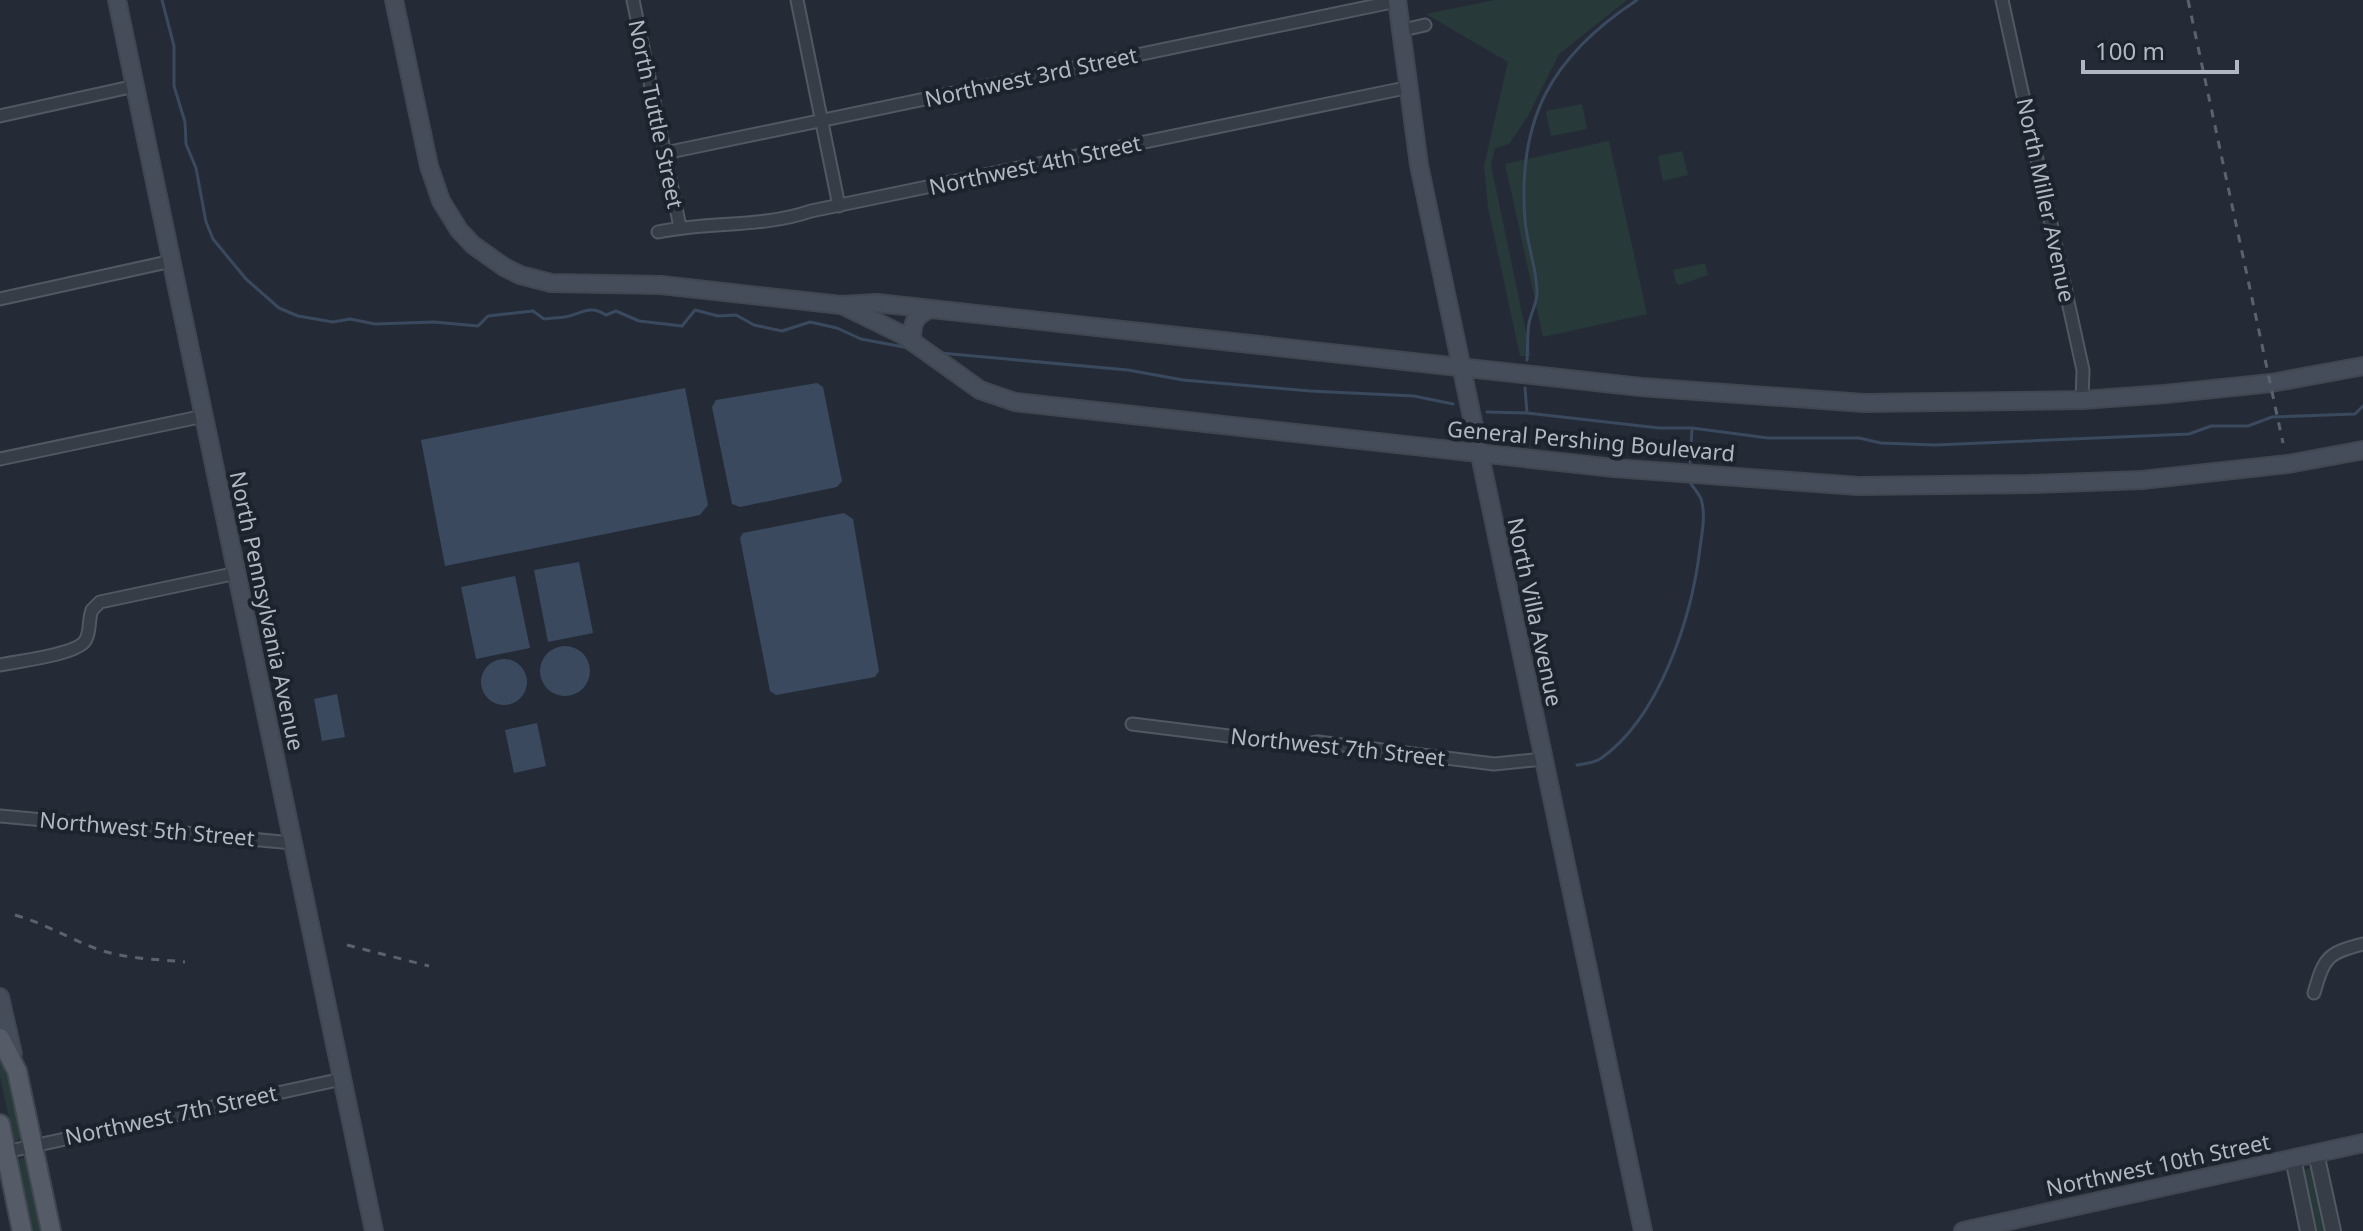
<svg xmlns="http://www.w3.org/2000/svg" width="2363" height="1231" font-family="'Noto Sans',sans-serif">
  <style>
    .green { fill: #28393a }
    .water { fill: #3a495e }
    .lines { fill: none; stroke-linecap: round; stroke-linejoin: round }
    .stream { stroke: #3a495e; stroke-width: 3 }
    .minor-casing { stroke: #525862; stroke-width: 15 }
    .tertiary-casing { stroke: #525862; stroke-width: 18 }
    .secondary-casing { stroke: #404750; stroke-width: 20 }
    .primary-casing { stroke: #404750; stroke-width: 22 }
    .minor { stroke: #373d47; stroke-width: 11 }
    .tertiary { stroke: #373d47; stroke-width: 14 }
    .secondary { stroke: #454d5a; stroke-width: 16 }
    .primary { stroke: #555c67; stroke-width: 18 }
    .rail { stroke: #59626e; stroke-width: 3; stroke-dasharray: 8 8; stroke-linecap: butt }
    .labels { text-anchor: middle; stroke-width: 8; stroke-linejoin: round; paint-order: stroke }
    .street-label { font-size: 22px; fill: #b2b8c3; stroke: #1c232c }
  </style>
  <rect width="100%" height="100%" fill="#242b37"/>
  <!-- green -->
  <path class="green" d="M 1495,0 L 1627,0 L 1559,54 L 1528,116 L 1509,144 L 1495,148 L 1491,165 L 1531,356 L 1520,356 L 1488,207 L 1484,166 L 1508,62 L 1426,14 Z
    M 1582,104 L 1587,129 L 1551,136 L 1546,111 Z
    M 1609,141 L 1647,314 L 1543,337 L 1505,164 Z
    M 1682,151 L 1688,175 L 1663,181 L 1658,156 Z
    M 1705,263 L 1708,275 L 1679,285 L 1676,283 L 1673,270 Z
    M 0,1057 L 8,1077 L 21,1137 L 17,1141 L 14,1140 L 0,1077 Z
    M 21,1158 L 26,1160 L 40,1231 L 33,1231 L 19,1162 Z
    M 2308,1168 L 2315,1173 L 2327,1231 L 2314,1231 L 2302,1174 Z"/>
  <!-- water -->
  <path class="water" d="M 817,383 L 823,387 L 842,481 L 837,487 L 740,507 L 732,504 L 712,407 L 716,400 Z
    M 685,388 L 708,505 L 700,515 L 445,566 L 421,440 Z
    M 844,513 L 853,519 L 879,671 L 875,677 L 776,695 L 770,691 L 740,538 L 743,533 Z
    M 579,562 L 593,633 L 548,642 L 534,570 Z
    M 515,576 L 530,648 L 476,659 L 461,587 Z
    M540 671a25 25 0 1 1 50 0a25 25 0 1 1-50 0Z
    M481 682a23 23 0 1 1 46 0a23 23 0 1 1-46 0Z
    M 337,694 L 345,737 L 322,741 L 314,699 Z
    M 537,723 L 546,766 L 514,773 L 505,730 Z"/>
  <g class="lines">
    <!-- stream -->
    <path class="stream" d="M 162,0 L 174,46 L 174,86 L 185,122 L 186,144 L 196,168 L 206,222 L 213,239 L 246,279 L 279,308 L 298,316 L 333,322 L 350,319 L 375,324 L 434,322 L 478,326 L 488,316 L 533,311 L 544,319 C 551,318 558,318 565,317 C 582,314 589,304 606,315 L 616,311 L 639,321 L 682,326 L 695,310 L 718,316 L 736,315 L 754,325 L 782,331 L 810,322 L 837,328 L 861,339 L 909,348
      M 940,353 L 1128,370 L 1183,380 L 1310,391 L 1414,396 L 1453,404
      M 1527,360 C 1528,348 1527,335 1529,323 C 1531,313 1537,303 1537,293 C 1537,269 1527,245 1525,220 C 1517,118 1552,56 1637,0
      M 1525,388 L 1527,413
      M 1487,412 L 1527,413 L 1659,428 L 1692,428 L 1768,438 L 1859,438 L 1881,443 L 1935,445 L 2189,434 L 2211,426 L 2248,426 L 2272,417 L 2355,414 L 2363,406
      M 1690,464 L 1692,428
      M 1577,765 C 1584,764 1594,763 1600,759 C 1660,718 1692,616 1700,548 C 1702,533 1706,514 1701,499 C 1699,494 1694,488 1691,484"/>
    <!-- minor casing -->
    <g class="minor-casing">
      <path id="minor" d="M 633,0 L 680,227
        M 797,0 L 839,206
        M 2002,0 L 2083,370 L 2082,400
        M 1403,30 L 1425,25
        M 0,116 L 135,86
        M 665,153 L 1397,1
        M 658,232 C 709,221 762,228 811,211 L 1410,87
        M 0,299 L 172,261
        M 0,459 L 204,416
        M 0,665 C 18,661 75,655 85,641 C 91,632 88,620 92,610 L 100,602 L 237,573
        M 1132,724 L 1301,745 L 1318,742 L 1494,764 L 1543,759
        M 0,816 L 293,843
        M 2314,993 C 2324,958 2327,953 2363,944
        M 1,1153 L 342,1079"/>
    </g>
    <!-- tertiary casing -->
    <g class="tertiary-casing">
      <path id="tertiary" d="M 2316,1153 L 2333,1231
        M 2293,1158 L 2308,1231"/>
    </g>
    <!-- secondary casing -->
    <g class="secondary-casing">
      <path id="secondary" d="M 117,0 L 374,1231
        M 394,0 L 429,166 L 441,201 L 459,230 L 473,245 L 504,267 L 520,275 L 551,283 L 661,285 L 841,305 L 877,303 L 1641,387 L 1864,403 L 2082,400 L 2165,394 L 2271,383 L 2363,366
        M 1397,0 L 1419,165 L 1643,1231
        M 842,305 L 903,335 L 980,390 L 1015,402 L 1614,468 L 1858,486 L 2029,484 L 2142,480 L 2288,464 L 2363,450
        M 912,342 C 912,324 913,317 930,309
        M 0,997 L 13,1054
        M 1963,1231 L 2363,1143"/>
    </g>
    <!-- primary casing -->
    <g class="primary-casing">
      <path id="primary" d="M 0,1038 L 17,1071 L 51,1231
        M 0,1124 L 22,1231"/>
    </g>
    <!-- minor -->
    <use href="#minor" class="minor"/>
    <!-- tertiary -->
    <use href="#tertiary" class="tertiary"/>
    <!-- secondary -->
    <use href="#secondary" class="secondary"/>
    <!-- primary -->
    <use href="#primary" class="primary"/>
    <!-- rail -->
    <path class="rail" d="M 2188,0 L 2283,443
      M 15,915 C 46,924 68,938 97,949 C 125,959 156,959 185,962
      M 347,945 L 429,966"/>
  </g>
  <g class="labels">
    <!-- street labels -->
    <g class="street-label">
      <text transform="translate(1031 77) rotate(-12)" y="8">Northwest 3rd Street</text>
      <text transform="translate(656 114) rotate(78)" y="8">North Tuttle Street</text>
      <text transform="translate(1035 165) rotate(-12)" y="8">Northwest 4th Street</text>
      <text transform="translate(2046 200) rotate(78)" y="8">North Miller Avenue</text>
      <text transform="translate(1591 441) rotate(5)" y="8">General Pershing Boulevard</text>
      <text transform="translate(267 611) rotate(78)" y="8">North Pennsylvania Avenue</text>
      <text transform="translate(1535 612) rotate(78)" y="8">North Villa Avenue</text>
      <text transform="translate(1338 747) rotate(6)" y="8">Northwest 7th Street</text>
      <text transform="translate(147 829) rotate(5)" y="8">Northwest 5th Street</text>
      <text transform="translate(171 1115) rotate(-12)" y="8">Northwest 7th Street</text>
      <text transform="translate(2158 1165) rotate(-12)" y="8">Northwest 10th Street</text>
    </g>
  </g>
  <!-- scale -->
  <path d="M2083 60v12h154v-12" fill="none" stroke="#b2b8c3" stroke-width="4"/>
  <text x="2095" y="60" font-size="24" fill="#b2b8c3" stroke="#1c232c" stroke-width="6" paint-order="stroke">100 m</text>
</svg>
